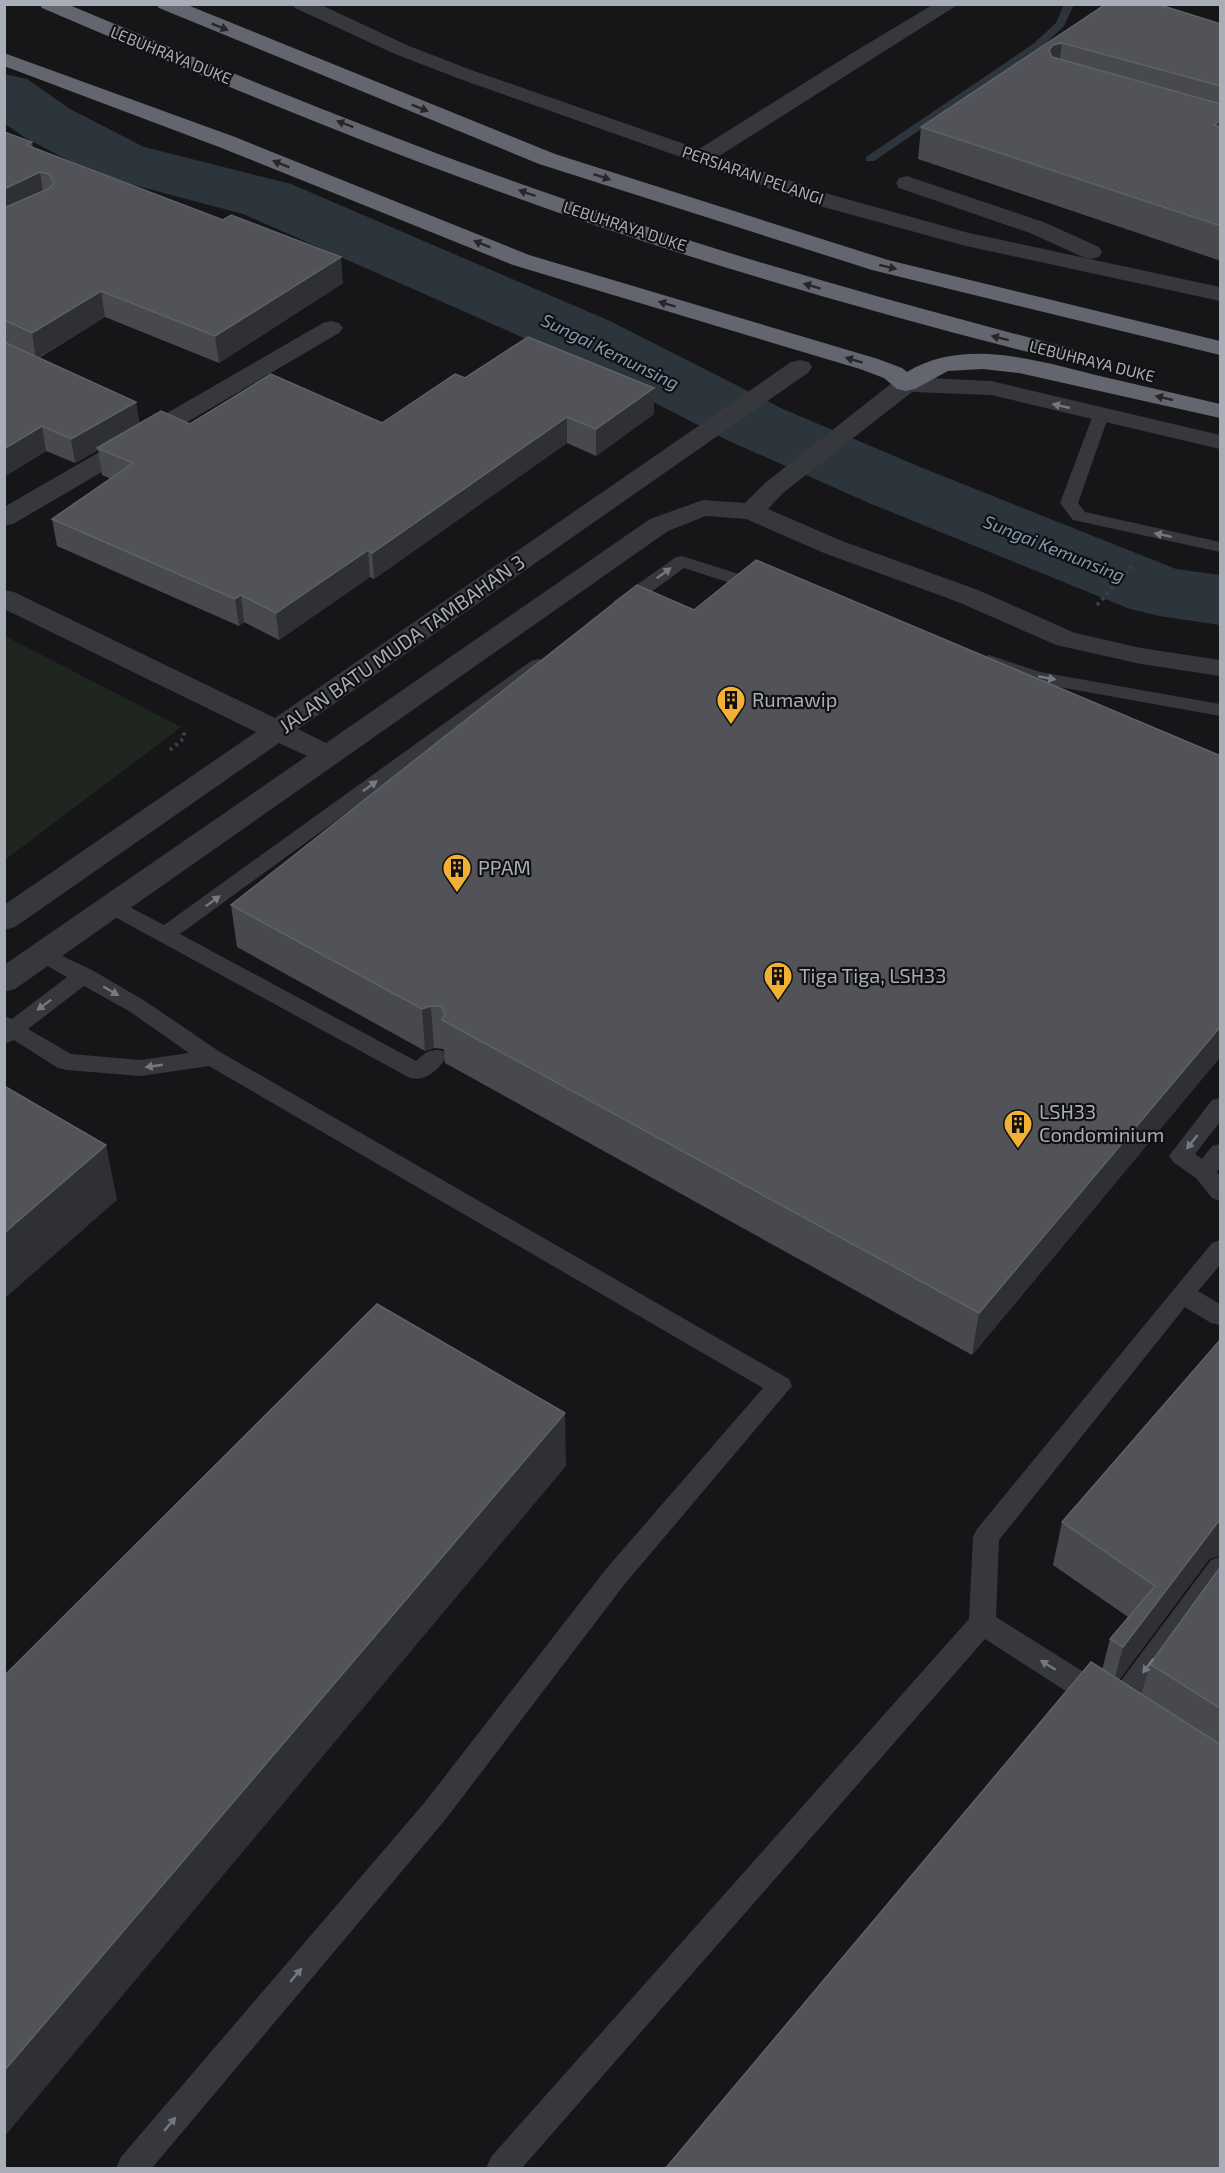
<svg xmlns="http://www.w3.org/2000/svg" width="1225" height="2173" font-family="'Exo 2',sans-serif">
  <style>
    .green { fill: #1e261f }
    .lines { fill: none; stroke-linecap: round; stroke-linejoin: round }
    .stream { fill: #2c353c; fill-rule: evenodd }
    .river { fill: #2c353c; fill-rule: evenodd }
    .path { stroke: #3d3f44; stroke-width: 4; stroke-dasharray: 3 4; stroke-linecap: butt }
    .lane { fill: #37383d; fill-rule: evenodd }
    .street { fill: #37383d; fill-rule: evenodd }
    .highway { fill: #63666e; fill-rule: evenodd }
    .wall { fill: #47494d }
    .shaded-wall { fill: #2f3033 }
    .building { fill: #525359; stroke: #5f6168; stroke-width: 1.5 }
    .oneway { fill: #26262a }
    .oneway2 { fill: #757881 }
    .labels { text-anchor: middle; stroke-width: 4.5; stroke-linejoin: round; paint-order: stroke }
    .far-street-label { font-size: 16px; fill: #a8adb8; stroke: #111113 }
    .far-water-label { font-size: 18px; font-style: italic; fill: #7f9bb3; stroke: #111113 }
    .street-label { font-size: 20px; fill: #a8adb8; stroke: #111113 }
    .poi-label { font-size: 20px; fill: #a8adb8; stroke: #111113; text-anchor: start }
  </style>
  <rect width="100%" height="100%" fill="#161618"/>
  <!-- green -->
  <path class="green" d="M 5,636 L 181,727 L 5,860 L 4,636 Z"/>
  <g class="lines">
    <!-- stream -->
    <path class="stream" d="M 1064,4 L 1074,4 L 1064,26 L 1041,48 L 874,161 L 866,161 L 866,157 L 1033,44 L 1056,23 Z"/>
    <!-- river -->
    <path class="river" d="M 4,74 L 27,79 L 70,109 L 144,147 L 291,184 L 610,321 L 783,409 L 925,469 L 1176,569 L 1220,575 L 1220,625 L 1159,616 L 1130,609 L 869,503 L 729,441 L 558,353 L 243,214 L 96,175 L 24,137 L 4,123 Z"/>
    <!-- path -->
    <path class="path" d="M 1097,605 L 1134,564
      M 170,750 L 184,738 L 184,731"/>
    <!-- lane -->
    <path class="lane" d="M 1101,410 L 1107,411 L 1109,415 L 1078,503 L 1085,512 L 1220,542 L 1220,552 L 1073,520 L 1060,503 L 1093,415 L 1095,411 Z
      M 682,556 L 767,583 L 770,587 L 767,591 L 761,593 L 684,568 L 628,609 L 614,609 L 612,605 L 614,601 L 676,557 Z
      M 989,655 L 1040,672 L 1220,704 L 1220,716 L 1037,683 L 982,665 L 980,661 L 982,657 Z
      M 538,659 L 545,661 L 547,665 L 545,669 L 180,934 L 416,1061 C 425,1053 430,1048 443,1051 L 446,1057 C 439,1070 425,1082 410,1078 L 104,911 L 100,906 L 104,901 L 111,899 L 118,901 L 164,925 L 531,661 Z
      M 43,947 L 92,970 L 145,1001 L 220,1052 L 789,1379 L 792,1386 L 624,1585 L 445,1820 L 152,2168 L 116,2168 L 121,2157 L 425,1802 L 606,1569 L 763,1388 L 209,1066 L 141,1076 L 66,1070 L 58,1068 L 14,1040 L 4,1044 L 4,1016 L 12,1019 L 67,977 L 35,959 L 32,954 L 35,949 ZM 84,986 L 129,1011 L 189,1053 L 141,1060 L 71,1054 L 28,1029 Z
      M 1220,1098 L 1220,1122 L 1195,1154 L 1202,1159 L 1212,1146 L 1220,1144 L 1220,1168 L 1217,1172 L 1220,1176 L 1220,1201 L 1212,1198 L 1196,1178 L 1173,1162 L 1169,1156 L 1212,1100 Z
      M 1220,1240 L 1220,1265 L 1198,1291 L 1220,1304 L 1220,1325 L 1211,1323 L 1185,1307 L 999,1540 L 996,1617 L 1109,1688 L 1111,1694 L 1211,1560 L 1220,1557 L 1220,1588 L 1127,1717 L 1117,1720 L 1107,1717 L 1103,1708 L 1099,1709 L 1089,1706 L 985,1639 L 522,2168 L 486,2168 L 491,2157 L 969,1619 L 973,1537 L 977,1529 L 1212,1243 Z"/>
    <!-- street -->
    <path class="street" d="M 292,4 L 319,4 L 409,46 L 474,71 L 699,149 L 849,55 L 934,4 L 959,4 L 719,156 L 832,195 L 969,233 L 1220,287 L 1220,301 L 966,246 L 816,205 L 460,79 L 395,54 L 295,8 Z
      M 907,176 L 1046,223 L 1099,247 L 1102,252 L 1099,257 L 1091,259 L 1083,257 L 1030,233 L 899,188 L 896,183 L 899,178 Z
      M 331,321 L 339,323 L 343,328 L 339,333 L 13,524 L 4,526 L 4,507 L 323,323 Z
      M 800,360 L 809,362 L 812,367 L 809,372 L 298,729 L 326,743 L 650,519 L 703,500 L 745,503 L 765,483 L 897,379 L 906,377 L 991,381 L 1220,435 L 1220,449 L 991,395 L 912,392 L 783,493 L 768,509 L 842,541 L 978,590 L 1075,633 L 1141,648 L 1220,660 L 1220,676 L 1141,664 L 1056,645 L 958,602 L 824,553 L 746,519 L 706,516 L 668,531 L 15,989 L 4,992 L 4,965 L 307,756 L 279,743 L 15,927 L 4,930 L 4,905 L 256,732 L 4,609 L 4,590 L 14,592 L 275,718 L 791,362 Z"/>
    <!-- highway -->
    <path class="highway" d="M 39,4 L 67,4 C 233,74 400,143 570,201 C 735,258 903,305 1073,349 L 1076,354 L 1073,359 L 1064,361 C 867,312 671,255 481,185 C 333,131 187,70 42,8 Z
      M 156,4 L 185,4 L 555,154 L 888,260 L 1220,341 L 1220,355 L 872,270 L 539,164 L 159,8 Z
      M 4,53 L 235,137 L 529,255 L 878,359 L 902,368 L 907,372 C 966,336 1042,362 1104,377 C 1143,386 1182,395 1220,404 L 1220,418 L 1019,373 L 983,369 L 948,371 L 915,389 L 906,391 L 897,389 L 884,378 L 860,369 L 513,265 L 219,147 L 4,66 Z"/>
  </g>
  <!-- wall -->
  <path class="wall" d="M 1106,4 L 1221,24 L 1221,261 L 918,159 L 921,127 Z
    M 4,132 L 32,142 L 33,148 L 343,283 L 219,363 L 105,317 L 39,358 L 136,402 L 139,424 L 382,423 L 465,378 L 654,388 L 654,414 L 596,456 L 567,443 L 374,579 L 370,577 L 279,640 L 244,622 L 239,626 L 57,546 L 52,519 L 111,479 L 102,475 L 98,450 L 75,463 L 46,451 L 4,477 Z
    M 694,610 L 1221,756 L 1221,1056 L 972,1355 L 445,1063 L 444,1050 L 443,1049 L 434,1048 L 425,1051 L 237,947 L 231,905 Z
    M 1221,1339 L 1221,1555 L 1209,1559 L 1119,1680 L 1141,1695 L 1150,1664 L 1221,1566 L 1221,2169 L 1102,1670 L 1110,1639 L 1128,1617 L 1053,1565 L 1062,1522 Z"/>
  <!-- shaded-wall -->
  <path class="shaded-wall" d="M 1062,43 L 1058,75 L 1049,50 L 1053,45 Z
    M 1221,120 L 1221,148 L 1214,125 Z
    M 40,172 L 44,198 L 4,216 L 4,189 Z
    M 341,257 L 343,283 L 219,363 L 215,336 Z
    M 101,291 L 105,317 L 36,359 L 32,333 Z
    M 654,388 L 654,414 L 596,456 L 596,429 Z
    M 136,402 L 140,426 L 97,448 L 98,450 L 75,463 L 71,439 Z
    M 567,417 L 567,443 L 374,579 L 372,553 Z
    M 42,426 L 46,451 L 4,477 L 4,449 Z
    M 368,550 L 370,577 L 279,640 L 276,613 Z
    M 241,595 L 244,622 L 239,626 L 235,599 Z
    M 431,1006 L 434,1048 L 425,1051 L 422,1009 Z
    M 1221,1026 L 1221,1056 L 972,1355 L 979,1313 Z
    M 106,1145 L 117,1200 L 4,1299 L 4,1233 Z
    M 565,1413 L 566,1466 L 4,2137 L 4,2071 Z
    M 1221,1518 L 1221,1555 L 1209,1559 L 1112,1689 L 1123,1647 Z"/>
  <!-- building -->
  <path class="building" d="M 1106,4 L 1157,4 L 1221,24 L 1221,86 L 1062,43 L 1053,45 L 1049,50 L 1052,57 L 1221,104 L 1221,120 L 1214,125 L 1221,127 L 1221,226 L 921,127 Z
    M 4,132 L 32,142 L 26,145 L 223,220 L 231,215 L 341,257 L 215,336 L 101,291 L 32,333 L 4,320 L 4,208 L 50,188 L 54,183 L 49,174 L 40,172 L 4,189 Z
    M 528,337 L 654,388 L 596,429 L 567,417 L 372,553 L 368,550 L 276,613 L 241,595 L 235,599 L 52,519 L 133,463 L 97,448 L 161,411 L 190,424 L 271,374 L 382,423 L 455,374 L 465,378 Z
    M 4,342 L 136,402 L 71,439 L 42,426 L 4,449 Z
    M 756,560 L 1221,756 L 1221,1026 L 979,1313 L 442,1020 L 445,1014 L 441,1006 L 431,1006 L 422,1009 L 231,905 L 637,585 L 694,610 Z
    M 4,1086 L 106,1145 L 4,1233 Z
    M 377,1304 L 565,1413 L 4,2071 L 4,1676 Z
    M 1221,1339 L 1221,1518 L 1123,1647 L 1110,1639 L 1155,1586 L 1062,1522 Z
    M 1221,1566 L 1221,1709 L 1150,1664 Z
    M 1091,1662 L 1221,1745 L 1221,2169 L 665,2169 Z"/>
  <!-- one-way arrows -->
  <defs><path id="oneway-solid" d="M-6-.8H1V-3.2L6.5 0L1 3.2V.8H-6Z" transform="scale(1.5)"/></defs>
  <g class="oneway">
    <use href="#oneway-solid" transform="translate(220 27) rotate(22)"/>
    <use href="#oneway-solid" transform="translate(420 108) rotate(22)"/>
    <use href="#oneway-solid" transform="translate(345 124) rotate(-159)"/>
    <use href="#oneway-solid" transform="translate(281 164) rotate(-158)"/>
    <use href="#oneway-solid" transform="translate(602 177) rotate(18)"/>
    <use href="#oneway-solid" transform="translate(527 193) rotate(-161)"/>
    <use href="#oneway-solid" transform="translate(482 244) rotate(-158)"/>
    <use href="#oneway-solid" transform="translate(888 267) rotate(14)"/>
    <use href="#oneway-solid" transform="translate(812 286) rotate(-163)"/>
    <use href="#oneway-solid" transform="translate(667 304) rotate(-163)"/>
    <use href="#oneway-solid" transform="translate(1000 338) rotate(-166)"/>
    <use href="#oneway-solid" transform="translate(854 360) rotate(-163)"/>
    <use href="#oneway-solid" transform="translate(1164 398) rotate(-167)"/>
  </g>
  <g class="oneway2">
    <use href="#oneway-solid" transform="translate(1061 406) rotate(-167)"/>
    <use href="#oneway-solid" transform="translate(1163 535) rotate(-168)"/>
    <use href="#oneway-solid" transform="translate(664 573) rotate(-36)"/>
    <use href="#oneway-solid" transform="translate(1047 678) rotate(10)"/>
    <use href="#oneway-solid" transform="translate(370 786) rotate(-36)"/>
    <use href="#oneway-solid" transform="translate(213 901) rotate(-36)"/>
    <use href="#oneway-solid" transform="translate(111 991) rotate(30)"/>
    <use href="#oneway-solid" transform="translate(44 1005) rotate(143)"/>
    <use href="#oneway-solid" transform="translate(154 1066) rotate(172)"/>
    <use href="#oneway-solid" transform="translate(1192 1142) rotate(128)"/>
    <use href="#oneway-solid" transform="translate(1048 1665) rotate(-148)"/>
    <use href="#oneway-solid" transform="translate(1148 1666) rotate(127)"/>
    <use href="#oneway-solid" transform="translate(296 1975) rotate(-50)"/>
    <use href="#oneway-solid" transform="translate(170 2124) rotate(-50)"/>
  </g>
  <!-- icons -->
  <defs>
    <g id="building-pin" transform="scale(1.5)"><path d="M0 17L-7.5 6A9.5 9.5 0 1 1 7.5 6Z" fill="#f2b134" stroke="#111113"/><path d="M-4-6H4V6H1V3H-1V6H-4ZM-2.5-4.3h1.7v1.8h-1.7ZM.8-4.3h1.7v1.8H.8ZM-2.5-1h1.7V.8h-1.7ZM.8-1h1.7V.8H.8Z" fill="#111"/></g>
  </defs>
  <g fill-rule="evenodd">
    <use href="#building-pin" x="731" y="700"/>
    <use href="#building-pin" x="457" y="868"/>
    <use href="#building-pin" x="778" y="976"/>
    <use href="#building-pin" x="1018" y="1124"/>
  </g>
  <g class="labels">
    <!-- far-street labels -->
    <g class="far-street-label">
      <text transform="translate(171 55) rotate(22)" y="6">LEBUHRAYA DUKE</text>
      <text transform="translate(753 175) rotate(19)" y="6">PERSIARAN PELANGI</text>
      <text transform="translate(625 226) rotate(18)" y="6">LEBUHRAYA DUKE</text>
      <text transform="translate(1092 361) rotate(14)" y="6">LEBUHRAYA DUKE</text>
    </g>
    <!-- far-water labels -->
    <g class="far-water-label">
      <text transform="translate(610 352) rotate(26)" y="6">Sungai Kemunsing</text>
      <text transform="translate(1054 549) rotate(22)" y="6">Sungai Kemunsing</text>
    </g>
    <!-- street labels -->
    <g class="street-label">
      <text transform="translate(402 644) rotate(-35)" y="7">JALAN BATU MUDA TAMBAHAN 3</text>
    </g>
    <!-- poi labels -->
    <g class="poi-label">
      <text x="752" y="707">Rumawip</text>
      <text x="478" y="875">PPAM</text>
      <text x="799" y="983">Tiga Tiga, LSH33</text>
      <text x="1039" y="1119">LSH33<tspan x="1039" dy="23">Condominium</tspan></text>
    </g>
  </g>
  <!-- border -->
  <rect width="1225" height="2173" fill="none" stroke="#a8adb8" stroke-width="12"/>
</svg>
